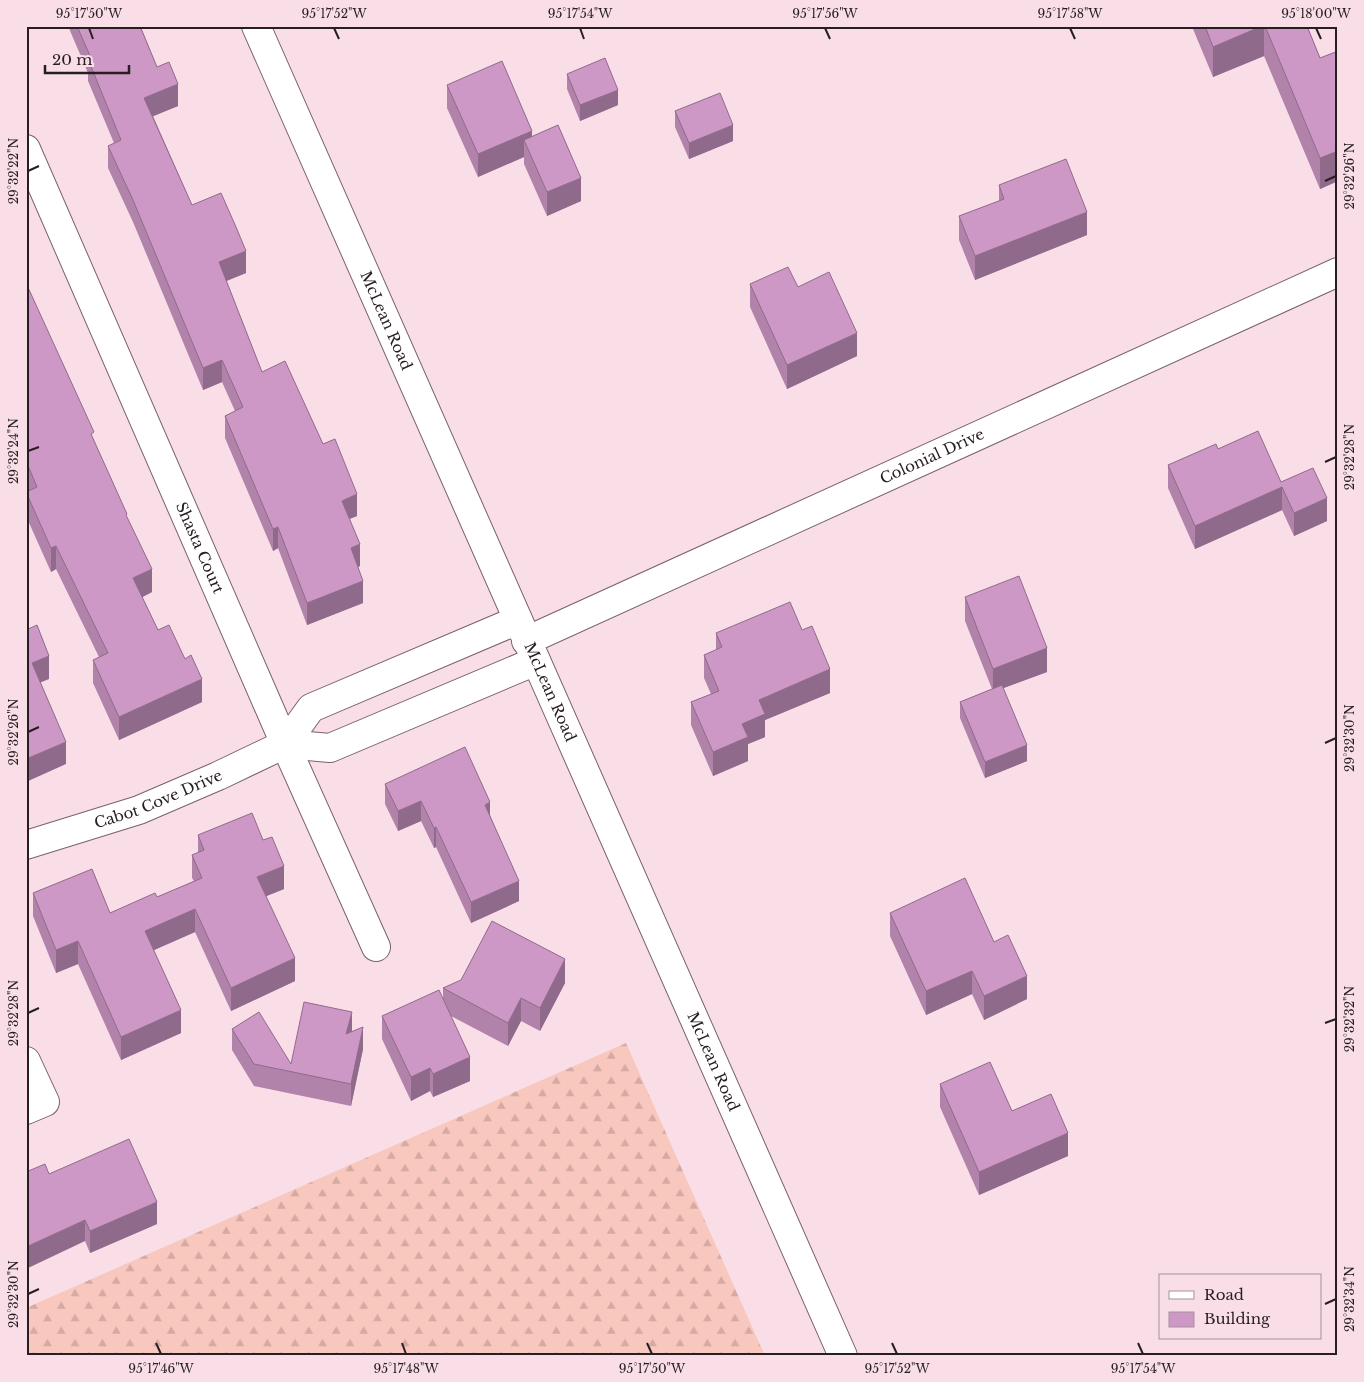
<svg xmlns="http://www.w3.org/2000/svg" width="1364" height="1382" font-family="'Libre Baskerville',serif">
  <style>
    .forest { fill: url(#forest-firs) }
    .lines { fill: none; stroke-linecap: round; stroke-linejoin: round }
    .minor-casing { stroke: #79616b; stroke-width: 30 }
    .tertiary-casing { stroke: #79616b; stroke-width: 30 }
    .minor { stroke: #fff; stroke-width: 28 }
    .tertiary { stroke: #fff; stroke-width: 28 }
    .wall { fill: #b183aa }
    .shaded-wall { fill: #906a8b }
    .building { fill: #ce98c6; stroke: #906a8b }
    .ticks { fill: none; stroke: #271e22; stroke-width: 2 }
    .labels { text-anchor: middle; stroke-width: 4; stroke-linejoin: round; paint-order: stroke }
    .street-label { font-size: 15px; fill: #271e22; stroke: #f9dee8 }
    .neatline { fill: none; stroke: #271e22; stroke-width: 2 }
    .ticks-label { font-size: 12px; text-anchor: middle; fill: #271e22 }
  </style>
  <defs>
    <pattern id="forest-firs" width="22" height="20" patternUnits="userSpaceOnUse" patternTransform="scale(1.25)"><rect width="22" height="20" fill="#f8c7bd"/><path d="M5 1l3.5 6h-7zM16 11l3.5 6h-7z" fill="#d5aaa2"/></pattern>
  </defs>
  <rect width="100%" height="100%" fill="#f9dee8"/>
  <!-- forest -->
  <path class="forest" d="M 626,1043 L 765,1356 L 26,1356 L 26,1308 Z"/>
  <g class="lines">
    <!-- minor casing -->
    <g class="minor-casing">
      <g id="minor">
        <path id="s1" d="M 26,149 L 285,744 L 376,947"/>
        <path id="s2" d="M 526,641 L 1338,272"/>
        <path d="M 285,744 L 330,748 L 536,661"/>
        <path id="s3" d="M 26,845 L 139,810 L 218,776 L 285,744 L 311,708 L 518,620"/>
        <path d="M 26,1061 L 45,1102 L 26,1110"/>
      </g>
    </g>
    <!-- tertiary casing -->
    <g class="tertiary-casing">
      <g id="tertiary">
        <path id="s4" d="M 256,26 L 843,1356"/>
      </g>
    </g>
    <!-- minor -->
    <use href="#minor" class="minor"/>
    <!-- tertiary -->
    <use href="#tertiary" class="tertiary"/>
  </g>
  <!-- wall -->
  <path class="wall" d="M 68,26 L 145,26 L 141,28 L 157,67 L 178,106 L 153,116 L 192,205 L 246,273 L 226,281 L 262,372 L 323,444 L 357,516 L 349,519 L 360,566 L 358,567 L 363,603 L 307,625 L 278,548 L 273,551 L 225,438 L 225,416 L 235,411 L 222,382 L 203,390 L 133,222 L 108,168 L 108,146 L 114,143 L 88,81 L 88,73 Z
    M 1193,26 L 1307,26 L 1320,58 L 1338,51 L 1338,181 L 1320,189 L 1264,56 L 1213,77 L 1193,29 Z
    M 567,74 L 618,105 L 580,121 L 567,89 Z
    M 447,85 L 532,137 L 581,201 L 547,216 L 524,164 L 524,157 L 478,177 L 447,108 Z
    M 675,111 L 733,141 L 689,159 L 675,127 Z
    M 999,185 L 1087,235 L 975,280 L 959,240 L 959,216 L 999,201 Z
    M 26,283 L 127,518 L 152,592 L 142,597 L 158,630 L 202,702 L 119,740 L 93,683 L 93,660 L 99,657 L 56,569 L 51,572 L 26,516 L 26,492 L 29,491 L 26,485 Z
    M 750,284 L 798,287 L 857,356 L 787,389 L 750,307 Z
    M 1218,449 L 1281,482 L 1327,521 L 1294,536 L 1282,510 L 1195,549 L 1168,488 L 1168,465 Z
    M 965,597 L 1047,672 L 1003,688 L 1027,761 L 985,778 L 960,718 L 960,702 L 992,689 L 965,621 Z
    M 802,630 L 830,693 L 765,720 L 765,737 L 748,744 L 748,761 L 713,776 L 691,725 L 691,702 L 711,694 L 704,678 L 704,655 L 716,650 L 716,633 Z
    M 385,784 L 490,815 L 519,901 L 471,923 L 436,847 L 434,848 L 421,821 L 398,831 L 385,804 Z
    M 198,835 L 284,889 L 266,896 L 295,981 L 231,1011 L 195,932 L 154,950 L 181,1033 L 121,1060 L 78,964 L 56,973 L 33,916 L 33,893 L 110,913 L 157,897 L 194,881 L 192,878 L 192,855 L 198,853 Z
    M 890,913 L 994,942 L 1027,999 L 984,1020 L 972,994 L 926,1015 L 890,936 Z
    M 565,983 L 540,1031 L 521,1021 L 508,1046 L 451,1016 L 470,1081 L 433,1097 L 430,1091 L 411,1101 L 382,1039 L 382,1016 L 443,998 L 443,988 Z
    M 232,1029 L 291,1064 L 352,1032 L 363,1049 L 351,1106 L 254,1086 L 232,1050 Z
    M 940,1084 L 1012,1111 L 1068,1156 L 979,1195 L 940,1107 Z
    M 49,1174 L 157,1224 L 90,1253 L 85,1241 Z"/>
  <!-- shaded-wall -->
  <path class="shaded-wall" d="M 1262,26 L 1264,26 L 1264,56 L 1213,77 L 1213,47 Z
    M 178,84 L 178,106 L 144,120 L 144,98 Z
    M 618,90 L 618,105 L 580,121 L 580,105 Z
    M 733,125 L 733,141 L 689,159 L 689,143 Z
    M 532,131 L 532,154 L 524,140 L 524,157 L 478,177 L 478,154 Z
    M 1338,151 L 1338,181 L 1320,189 L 1320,158 Z
    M 581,178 L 581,201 L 547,216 L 547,192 Z
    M 1087,212 L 1087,235 L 975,280 L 975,256 Z
    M 246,251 L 246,273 L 219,284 L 219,262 Z
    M 857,333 L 857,356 L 787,389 L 787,365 Z
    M 222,360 L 222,382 L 203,390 L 203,368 Z
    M 1282,487 L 1282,510 L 1195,549 L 1195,526 Z
    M 357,494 L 357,516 L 342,522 L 342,501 Z
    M 1327,498 L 1327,521 L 1294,536 L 1294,513 Z
    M 278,527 L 278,548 L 273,551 L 273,529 Z
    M 360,544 L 360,566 L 351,570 L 351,548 Z
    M 56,546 L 56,569 L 51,572 L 51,548 Z
    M 152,569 L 152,592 L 133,602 L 133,578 Z
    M 363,581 L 363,603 L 307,625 L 307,603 Z
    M 1047,648 L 1047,672 L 993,692 L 993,669 Z
    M 49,656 L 49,679 L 32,686 L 32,663 Z
    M 830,669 L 830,693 L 765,720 L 765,737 L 748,744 L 748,761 L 713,776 L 713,752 L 742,724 L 759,700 Z
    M 202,679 L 202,702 L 119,740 L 119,717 Z
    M 66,742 L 66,764 L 26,782 L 26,759 Z
    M 1027,745 L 1027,761 L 985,778 L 985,762 Z
    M 421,801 L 421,821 L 398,831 L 398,811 Z
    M 490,802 L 490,822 L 485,805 Z
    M 436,827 L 436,847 L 434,848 L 434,828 Z
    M 284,866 L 284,889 L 257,900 L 257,877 Z
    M 519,881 L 519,901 L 471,923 L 471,902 Z
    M 195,909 L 195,932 L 145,954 L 145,931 Z
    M 78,941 L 78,964 L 56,973 L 56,950 Z
    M 295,958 L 295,981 L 231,1011 L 231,988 Z
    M 565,959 L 565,983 L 540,1031 L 540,1008 Z
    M 972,971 L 972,994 L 926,1015 L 926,991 Z
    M 1027,976 L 1027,999 L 984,1020 L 984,996 Z
    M 521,998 L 521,1021 L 508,1046 L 508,1023 Z
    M 181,1010 L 181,1033 L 121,1060 L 121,1037 Z
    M 352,1012 L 352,1033 L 346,1034 Z
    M 363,1027 L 363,1049 L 351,1106 L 351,1084 Z
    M 470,1057 L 470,1081 L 433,1097 L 433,1074 Z
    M 430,1068 L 430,1091 L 411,1101 L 411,1077 Z
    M 1068,1133 L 1068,1156 L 979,1195 L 979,1172 Z
    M 157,1202 L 157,1224 L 90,1253 L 90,1231 Z
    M 85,1220 L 85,1241 L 26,1269 L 26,1247 Z"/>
  <!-- building -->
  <path class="building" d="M 77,26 L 140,26 L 157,67 L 169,62 L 178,84 L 144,98 L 192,205 L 221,193 L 236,227 L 246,251 L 219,262 L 262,372 L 285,361 L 323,444 L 335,439 L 357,494 L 342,501 L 360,544 L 351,548 L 363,581 L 307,603 L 278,527 L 273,529 L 225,416 L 243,407 L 222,360 L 203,368 L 133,200 L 108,146 L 121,140 L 88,59 L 91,58 Z
    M 1205,26 L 1262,26 L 1213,47 Z
    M 1265,26 L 1307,26 L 1320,58 L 1338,51 L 1338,151 L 1320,158 Z
    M 605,58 L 618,90 L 580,105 L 567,74 Z
    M 502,61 L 532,131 L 478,154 L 447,85 Z
    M 720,93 L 733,125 L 689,143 L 675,111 Z
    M 558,125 L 581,178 L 547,192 L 524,140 Z
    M 1066,159 L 1087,212 L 975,256 L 959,216 L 1004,199 L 999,185 Z
    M 788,267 L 798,287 L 829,272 L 857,333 L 787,365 L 750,284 Z
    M 26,283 L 94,432 L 91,434 L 127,514 L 126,515 L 152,569 L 133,578 L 158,630 L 169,625 L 185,659 L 191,655 L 202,679 L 119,717 L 93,660 L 108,653 L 56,546 L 51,548 L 26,492 L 37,487 L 26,461 L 26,431 L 28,431 L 26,427 Z
    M 1258,431 L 1281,482 L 1313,468 L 1327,498 L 1294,513 L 1282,487 L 1195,526 L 1168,465 L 1216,444 L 1218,449 Z
    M 1019,576 L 1047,648 L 993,669 L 965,597 Z
    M 790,602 L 802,630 L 812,626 L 830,669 L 759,700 L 765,714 L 742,724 L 748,737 L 713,752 L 691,702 L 719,691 L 704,655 L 722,647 L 716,633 Z
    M 37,625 L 49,656 L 32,663 L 66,742 L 26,759 L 26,630 Z
    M 1002,685 L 1027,745 L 985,762 L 960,702 Z
    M 465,747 L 490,802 L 485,805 L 519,881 L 471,902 L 436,827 L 434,828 L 421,801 L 398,811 L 385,784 Z
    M 252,813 L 263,840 L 272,837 L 284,866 L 257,877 L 295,958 L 231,988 L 195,909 L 145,931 L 181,1010 L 121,1037 L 78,941 L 56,950 L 33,893 L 92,869 L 110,913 L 155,893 L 157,897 L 202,878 L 192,855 L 204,850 L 198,835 Z
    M 965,878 L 994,942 L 1008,935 L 1027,976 L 984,996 L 972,971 L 926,991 L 890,913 Z
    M 492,921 L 565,959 L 540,1008 L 521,998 L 508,1023 L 443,988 L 461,980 Z
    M 439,990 L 470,1057 L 433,1074 L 430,1068 L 411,1077 L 382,1016 Z
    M 304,1002 L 352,1012 L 346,1034 L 363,1027 L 351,1084 L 254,1064 L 232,1029 L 259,1012 L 291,1064 Z
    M 990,1062 L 1012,1111 L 1051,1094 L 1068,1133 L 979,1172 L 940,1084 Z
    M 129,1139 L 157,1202 L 90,1231 L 85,1220 L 26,1247 L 26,1172 L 45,1164 L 49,1174 Z"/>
  <!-- ticks -->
  <path class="ticks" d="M 89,28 L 93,39M 334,28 L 339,39M 580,28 L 584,39M 825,28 L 830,39M 1070,28 L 1075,39M 1316,28 L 1321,39M 28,171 L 39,166M 1325,181 L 1336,176M 28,451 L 39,447M 1325,462 L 1336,457M 28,732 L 39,727M 1325,743 L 1336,738M 28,1013 L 39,1008M 1325,1023 L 1336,1019M 28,1294 L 39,1289M 1325,1304 L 1336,1299M 156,1343 L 161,1354M 402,1343 L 406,1354M 647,1343 L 652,1354M 892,1343 L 897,1354M 1138,1343 L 1143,1354"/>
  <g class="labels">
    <!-- street labels -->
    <g class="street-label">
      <text dy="5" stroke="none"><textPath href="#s4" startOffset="322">McLean Road</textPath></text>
      <text dy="5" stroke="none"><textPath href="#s2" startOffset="446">Colonial Drive</textPath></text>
      <text dy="5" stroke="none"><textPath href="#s1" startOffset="435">Shasta Court</textPath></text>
      <text dy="5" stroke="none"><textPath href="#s4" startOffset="728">McLean Road</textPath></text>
      <text dy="5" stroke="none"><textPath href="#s3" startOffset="140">Cabot Cove Drive</textPath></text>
      <text dy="5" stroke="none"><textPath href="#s4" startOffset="1132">McLean Road</textPath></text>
    </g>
  </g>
  <!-- border -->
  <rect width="1364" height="1382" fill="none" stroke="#f9dee8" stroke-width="55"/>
  <!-- legend -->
  <rect x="1159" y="1274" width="162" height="65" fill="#f9dee8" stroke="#a59199"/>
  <rect x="1169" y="1291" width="25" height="8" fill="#ffffff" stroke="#a59199"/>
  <text x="1204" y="1300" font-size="15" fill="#271e22">Road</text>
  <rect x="1169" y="1312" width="25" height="15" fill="#ce98c6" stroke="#a59199"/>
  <text x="1204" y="1324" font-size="15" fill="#271e22">Building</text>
  <!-- scale -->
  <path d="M45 65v8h84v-8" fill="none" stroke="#271e22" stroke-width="2.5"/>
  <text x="52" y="65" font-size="15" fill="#271e22" stroke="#f9dee8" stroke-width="4" paint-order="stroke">20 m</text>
  <rect x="28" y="28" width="1308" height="1326" class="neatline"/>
  <g class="ticks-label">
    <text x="89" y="18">95°17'50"W</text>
    <text x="334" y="18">95°17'52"W</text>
    <text x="580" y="18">95°17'54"W</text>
    <text x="825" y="18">95°17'56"W</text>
    <text x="1070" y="18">95°17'58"W</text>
    <text x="1316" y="18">95°18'00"W</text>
    <text transform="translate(14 171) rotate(-90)" y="4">29°32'22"N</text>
    <text transform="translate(1350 176) rotate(-90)" y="4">29°32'26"N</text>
    <text transform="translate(14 451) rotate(-90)" y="4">29°32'24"N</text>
    <text transform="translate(1350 457) rotate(-90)" y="4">29°32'28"N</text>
    <text transform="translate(14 732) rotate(-90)" y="4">29°32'26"N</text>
    <text transform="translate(1350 738) rotate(-90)" y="4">29°32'30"N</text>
    <text transform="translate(14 1013) rotate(-90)" y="4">29°32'28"N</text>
    <text transform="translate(1350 1019) rotate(-90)" y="4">29°32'32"N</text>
    <text transform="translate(14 1294) rotate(-90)" y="4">29°32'30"N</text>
    <text transform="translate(1350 1299) rotate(-90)" y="4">29°32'34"N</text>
    <text x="161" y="1373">95°17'46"W</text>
    <text x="406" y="1373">95°17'48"W</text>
    <text x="652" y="1373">95°17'50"W</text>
    <text x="897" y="1373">95°17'52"W</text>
    <text x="1143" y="1373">95°17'54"W</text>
  </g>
</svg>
